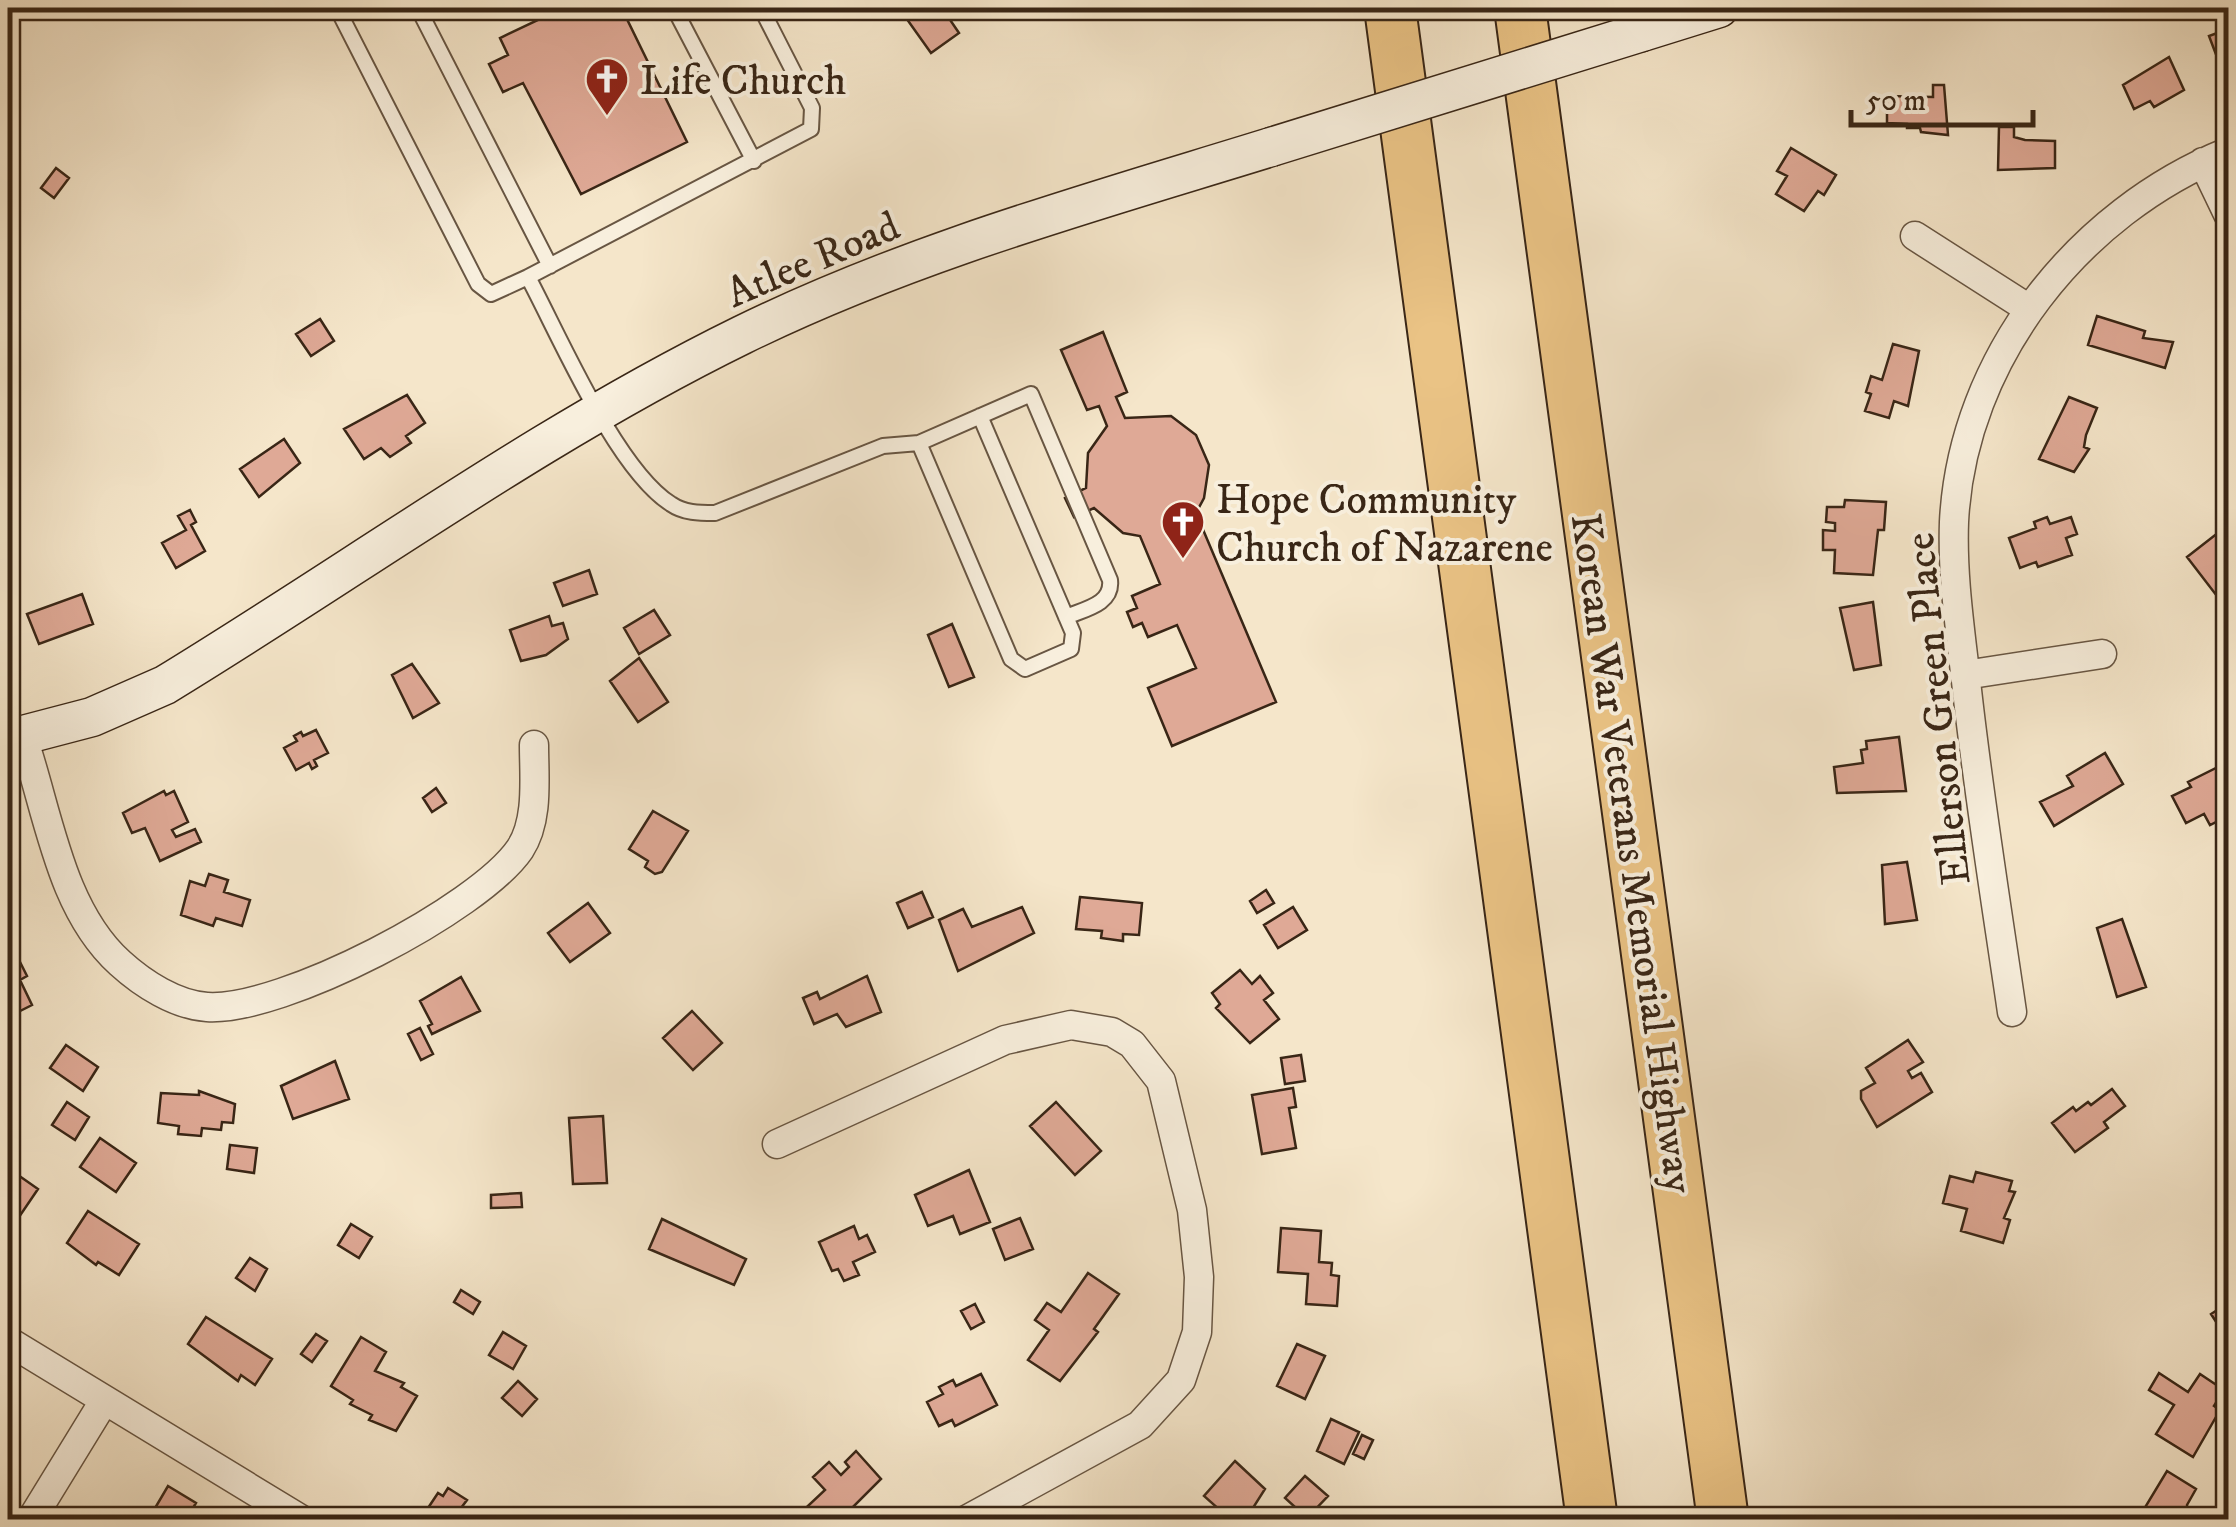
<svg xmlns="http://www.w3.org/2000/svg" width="2236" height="1527" font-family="'IM FELL DW Pica',serif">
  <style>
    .building { fill: #dfa996; stroke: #392616; stroke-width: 2.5 }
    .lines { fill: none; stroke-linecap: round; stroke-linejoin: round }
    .service-casing { stroke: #685643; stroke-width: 18 }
    .minor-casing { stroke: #685643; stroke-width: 31 }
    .secondary-casing { stroke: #392616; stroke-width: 41 }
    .motorway-casing { stroke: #392616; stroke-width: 54 }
    .service { stroke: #f8efdd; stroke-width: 14 }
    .minor { stroke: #f8efdd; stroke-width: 28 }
    .secondary { stroke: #f8efdd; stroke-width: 38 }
    .motorway { stroke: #eac385; stroke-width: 50 }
    .secondary-bridge-casing { stroke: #392616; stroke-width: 41; stroke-linecap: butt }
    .secondary-bridge { stroke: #f8efdd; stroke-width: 38 }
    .labels { text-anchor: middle; stroke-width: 8; stroke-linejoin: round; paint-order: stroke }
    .poi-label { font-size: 42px; fill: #392616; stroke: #f8efdd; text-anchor: start }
    .street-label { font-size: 42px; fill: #392616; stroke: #f8efdd }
  </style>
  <rect width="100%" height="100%" fill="#f5e6ca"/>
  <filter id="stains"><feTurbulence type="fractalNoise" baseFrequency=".002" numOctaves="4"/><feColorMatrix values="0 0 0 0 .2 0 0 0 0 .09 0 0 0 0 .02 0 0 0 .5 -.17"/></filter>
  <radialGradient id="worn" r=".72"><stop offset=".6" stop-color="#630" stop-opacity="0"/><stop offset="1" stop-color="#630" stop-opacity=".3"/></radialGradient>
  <!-- building -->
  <path class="building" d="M 563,8 L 635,8 L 624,13 L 687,142 L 581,194 L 523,83 L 503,92 L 489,64 L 508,55 L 500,38 Z
    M 899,8 L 949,8 L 944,11 L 959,33 L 931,53 Z
    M 2228,29 L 2228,61 L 2220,65 L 2209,36 Z
    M 2169,57 L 2184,90 L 2154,107 L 2150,101 L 2134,109 L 2123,85 Z
    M 1933,85 L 1944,85 L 1948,135 L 1921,132 L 1920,128 L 1907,128 L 1907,124 L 1887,123 L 1887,96 L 1933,97 Z
    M 1999,127 L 2014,127 L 2014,137 L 2025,140 L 2055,141 L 2055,168 L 1998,170 Z
    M 1791,148 L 1836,175 L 1824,195 L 1818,191 L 1804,211 L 1776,194 L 1787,176 L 1777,171 Z
    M 56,168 L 69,178 L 54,198 L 41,188 Z
    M 2097,316 L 2145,331 L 2143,338 L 2173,342 L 2165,368 L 2088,345 Z
    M 320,319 L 334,341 L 311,356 L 296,334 Z
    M 1103,332 L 1127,392 L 1116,397 L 1125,418 L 1171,416 L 1196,435 L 1209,465 L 1204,498 L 1196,513 L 1276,702 L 1172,746 L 1148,688 L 1196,668 L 1177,625 L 1148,637 L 1142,623 L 1133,627 L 1127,612 L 1137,608 L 1132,596 L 1160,584 L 1140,536 L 1123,533 L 1094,508 L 1074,517 L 1065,498 L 1086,488 L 1088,453 L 1107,426 L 1099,406 L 1087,410 L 1061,350 Z
    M 1893,344 L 1919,351 L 1908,406 L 1894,401 L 1889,418 L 1865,411 L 1871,394 L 1866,392 L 1871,376 L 1882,380 Z
    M 407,395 L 425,423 L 406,436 L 411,443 L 390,457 L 381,448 L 364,459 L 344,429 Z
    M 2069,397 L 2097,408 L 2086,435 L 2084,447 L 2089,449 L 2074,472 L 2039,459 Z
    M 284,439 L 300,463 L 259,497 L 240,469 Z
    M 1845,500 L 1886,502 L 1884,530 L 1878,530 L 1873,575 L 1834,573 L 1835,550 L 1823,550 L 1823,530 L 1835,531 L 1835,523 L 1826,522 L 1827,507 L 1844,507 Z
    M 190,510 L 196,522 L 191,525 L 205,551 L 176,568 L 162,543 L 186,530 L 178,516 Z
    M 2047,517 L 2050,524 L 2071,517 L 2077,534 L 2066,538 L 2072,555 L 2038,567 L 2036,562 L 2020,568 L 2009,538 L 2036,528 L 2034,522 Z
    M 2228,525 L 2228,593 L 2220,600 L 2187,557 Z
    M 589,570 L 597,594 L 563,606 L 554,583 Z
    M 82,594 L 93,624 L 39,644 L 27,614 Z
    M 1873,602 L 1881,665 L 1854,670 L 1840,608 Z
    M 654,610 L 670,635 L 639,654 L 624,628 Z
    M 549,616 L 552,626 L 563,623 L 568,639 L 546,655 L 521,661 L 510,630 Z
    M 952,624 L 974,677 L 949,687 L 928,635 Z
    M 639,658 L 668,702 L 638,722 L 610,681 Z
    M 412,664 L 439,703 L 413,718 L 392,675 Z
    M 316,730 L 328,753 L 314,760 L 317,766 L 312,769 L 309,763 L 296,770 L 284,748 L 297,741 L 294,736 L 301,732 L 303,736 Z
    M 1899,737 L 1906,791 L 1837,793 L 1834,767 L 1863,763 L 1861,750 L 1867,749 L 1866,741 Z
    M 2105,753 L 2123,784 L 2054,826 L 2040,802 L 2073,786 L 2067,776 Z
    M 2228,762 L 2228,800 L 2220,804 L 2226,817 L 2210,825 L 2204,814 L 2186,823 L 2172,796 L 2191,787 L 2188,782 Z
    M 436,788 L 446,803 L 432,812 L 423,798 Z
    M 164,791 L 166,795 L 174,791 L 188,822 L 172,830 L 176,837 L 195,829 L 201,842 L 160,861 L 145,828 L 132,833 L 123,813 Z
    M 653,811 L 688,831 L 662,872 L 655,874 L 645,867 L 648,861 L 629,849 Z
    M 1907,862 L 1917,920 L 1885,924 L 1882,865 Z
    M 209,874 L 228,880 L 224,892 L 250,900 L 242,926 L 216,918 L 213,926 L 181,915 L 190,881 L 205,886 Z
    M 1266,890 L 1274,903 L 1257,913 L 1250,901 Z
    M 922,892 L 933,917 L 908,928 L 897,903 Z
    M 1080,897 L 1142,903 L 1139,935 L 1123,934 L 1123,941 L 1101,938 L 1102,931 L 1076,929 Z
    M 588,903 L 610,933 L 570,962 L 548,933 Z
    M 1022,907 L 1034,933 L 958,971 L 939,920 L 963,909 L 972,927 Z
    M 1293,907 L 1307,930 L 1278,948 L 1264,925 Z
    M 2122,919 L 2146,987 L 2117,997 L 2097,928 Z
    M 11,944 L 27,976 L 20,980 L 32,1005 L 8,1017 Z
    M 1240,970 L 1252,984 L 1260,976 L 1273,993 L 1264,1000 L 1279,1019 L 1250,1043 L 1216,1008 L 1220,1004 L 1212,993 Z
    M 867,976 L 881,1012 L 846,1027 L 837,1014 L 814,1024 L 803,998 L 817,992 L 820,999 Z
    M 461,977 L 480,1011 L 432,1034 L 428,1026 L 432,1024 L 420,1001 Z
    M 692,1011 L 722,1043 L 693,1070 L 663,1038 Z
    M 420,1028 L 433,1054 L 421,1060 L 408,1034 Z
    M 1908,1040 L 1923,1062 L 1908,1071 L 1912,1078 L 1921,1073 L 1932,1092 L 1877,1127 L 1861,1099 L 1861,1091 L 1875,1083 L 1866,1068 Z
    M 66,1045 L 98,1067 L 83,1091 L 50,1068 Z
    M 1301,1055 L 1305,1081 L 1285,1084 L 1281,1058 Z
    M 335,1061 L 349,1099 L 293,1119 L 281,1086 Z
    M 1293,1088 L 1296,1107 L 1289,1108 L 1296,1148 L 1262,1154 L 1252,1095 Z
    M 2112,1089 L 2125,1106 L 2104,1122 L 2108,1128 L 2075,1152 L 2052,1123 L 2073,1107 L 2076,1111 L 2088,1102 L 2091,1105 Z
    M 199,1091 L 235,1104 L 233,1123 L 222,1122 L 221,1130 L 202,1128 L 201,1136 L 178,1134 L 179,1126 L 158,1123 L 161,1093 L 199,1095 Z
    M 67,1102 L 89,1117 L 75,1140 L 52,1125 Z
    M 1056,1102 L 1101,1151 L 1075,1175 L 1030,1126 Z
    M 603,1116 L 607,1183 L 573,1184 L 569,1118 Z
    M 100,1138 L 136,1163 L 116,1192 L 80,1167 Z
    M 230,1145 L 257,1148 L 254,1173 L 227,1169 Z
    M 8,1168 L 38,1189 L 17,1220 L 8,1213 Z
    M 969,1170 L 990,1222 L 960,1234 L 953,1216 L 928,1226 L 915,1195 Z
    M 1976,1172 L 2012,1181 L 2009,1191 L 2015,1192 L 2004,1218 L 2010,1220 L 2003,1243 L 1961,1231 L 1967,1209 L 1943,1203 L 1950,1176 L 1973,1182 Z
    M 521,1193 L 522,1207 L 491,1208 L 491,1195 Z
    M 88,1211 L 139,1244 L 119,1275 L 98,1262 L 96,1265 L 67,1243 Z
    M 1020,1218 L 1033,1249 L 1005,1260 L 993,1229 Z
    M 662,1219 L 746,1259 L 734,1285 L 649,1249 Z
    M 351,1224 L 372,1237 L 359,1258 L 338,1245 Z
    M 854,1226 L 859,1239 L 867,1235 L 875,1252 L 853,1262 L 859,1275 L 844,1281 L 838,1269 L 832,1271 L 819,1242 Z
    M 1281,1228 L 1321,1231 L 1319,1262 L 1332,1263 L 1331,1275 L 1339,1276 L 1337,1306 L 1306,1304 L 1308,1274 L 1278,1272 Z
    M 250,1258 L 267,1269 L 255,1291 L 236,1278 Z
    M 1088,1273 L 1119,1294 L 1094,1329 L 1098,1332 L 1060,1381 L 1028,1360 L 1049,1330 L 1035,1320 L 1047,1303 L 1061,1312 Z
    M 461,1290 L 480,1302 L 473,1314 L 454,1302 Z
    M 2228,1303 L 2228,1335 L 2226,1337 L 2211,1314 Z
    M 975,1304 L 984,1322 L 971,1329 L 961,1311 Z
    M 206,1317 L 272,1359 L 255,1385 L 241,1375 L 238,1381 L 188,1344 Z
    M 503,1332 L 526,1346 L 513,1369 L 489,1355 Z
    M 316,1334 L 327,1341 L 312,1362 L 301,1354 Z
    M 361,1337 L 386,1352 L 375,1371 L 404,1383 L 401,1387 L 417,1396 L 396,1431 L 369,1420 L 372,1415 L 350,1404 L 353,1400 L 331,1386 Z
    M 1297,1344 L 1325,1356 L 1305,1399 L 1277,1386 Z
    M 2159,1373 L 2188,1392 L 2200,1374 L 2224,1390 L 2214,1406 L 2220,1410 L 2193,1457 L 2156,1434 L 2174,1405 L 2149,1390 Z
    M 981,1374 L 997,1405 L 955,1426 L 952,1420 L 939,1426 L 927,1402 L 943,1394 L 939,1387 L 953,1380 L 956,1386 Z
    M 518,1381 L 537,1399 L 522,1416 L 502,1398 Z
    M 1331,1419 L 1359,1432 L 1344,1464 L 1317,1451 Z
    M 1362,1435 L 1373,1440 L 1364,1459 L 1353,1454 Z
    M 856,1451 L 881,1479 L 840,1520 L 793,1520 L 825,1490 L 813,1477 L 829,1462 L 841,1475 L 849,1467 L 845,1462 Z
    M 1235,1461 L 1265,1489 L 1246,1519 L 1241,1515 L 1231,1520 L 1204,1496 Z
    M 2167,1471 L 2196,1489 L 2187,1505 L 2188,1520 L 2150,1520 L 2141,1514 Z
    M 1305,1476 L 1328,1496 L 1307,1518 L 1285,1498 Z
    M 168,1486 L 196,1503 L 186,1520 L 148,1520 Z
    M 448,1488 L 467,1500 L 461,1508 L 470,1514 L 466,1520 L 420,1520 L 438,1493 L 443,1496 Z"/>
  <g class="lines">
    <!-- service casing -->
    <g class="service-casing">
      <path id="service" d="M 337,8 L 478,284 L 491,294 L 528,277
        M 418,8 L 550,266
        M 674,8 L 754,161
        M 761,8 L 812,108 L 811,129 L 528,277 C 560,337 616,469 671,504 C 684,513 699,513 715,513 L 883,446 L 919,443 L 1031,394 L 1110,580 C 1113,604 1085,609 1066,617
        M 919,443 L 1011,659 L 1025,669 L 1071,649 L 1073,633 L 980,416"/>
    </g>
    <!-- minor casing -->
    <g class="minor-casing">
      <path id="minor" d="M 2203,162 L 2228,214
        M 1915,236 L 2029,309
        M 1965,675 L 2102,654
        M 22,735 C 48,810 59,908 120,963 C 143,984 176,1005 207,1007 C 281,1012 479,909 520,849 C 539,820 534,778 534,745
        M 2012,1012 C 1996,902 1978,792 1966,681 C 1960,628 1952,575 1954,522 C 1962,358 2079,212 2228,152
        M 777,1144 L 1005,1040 L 1071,1025 L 1112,1032 L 1132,1044 L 1161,1081 L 1192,1210 L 1199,1277 L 1197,1332 L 1181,1380 L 1140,1425 L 966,1520
        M 8,1341 L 302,1520
        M 31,1520 L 104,1401"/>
    </g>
    <!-- secondary casing -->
    <g class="secondary-casing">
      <path id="secondary" d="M 1642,32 L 1719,8
        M 8,739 L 92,717 L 165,685 C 357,568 540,434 742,335 C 911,252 1093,202 1271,147"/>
    </g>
    <!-- motorway casing -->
    <g class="motorway-casing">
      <path id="motorway" d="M 1390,8 L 1592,1520
        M 1520,8 L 1723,1520"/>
    </g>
    <!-- service -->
    <use href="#service" class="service"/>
    <!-- minor -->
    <use href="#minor" class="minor"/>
    <!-- secondary -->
    <use href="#secondary" class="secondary"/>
    <!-- motorway -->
    <use href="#motorway" class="motorway"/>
    <!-- secondary-bridge casing -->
    <g class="secondary-bridge-casing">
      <path id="secondary-bridge" d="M 1271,147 L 1642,32"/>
    </g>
    <!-- secondary-bridge -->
    <use href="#secondary-bridge" class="secondary-bridge"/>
  </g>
  <!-- icons -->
  <defs>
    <g id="church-pin" transform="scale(2.25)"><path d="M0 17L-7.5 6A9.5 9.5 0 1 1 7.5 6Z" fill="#8f2418" stroke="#f8efdd"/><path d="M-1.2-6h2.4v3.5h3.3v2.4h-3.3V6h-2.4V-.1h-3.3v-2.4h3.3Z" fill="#fff"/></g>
  </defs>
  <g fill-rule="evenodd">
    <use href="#church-pin" x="607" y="79"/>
    <use href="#church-pin" x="1183" y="522"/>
  </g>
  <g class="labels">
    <!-- poi labels -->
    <g class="poi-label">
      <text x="640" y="94">Life Church</text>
      <text x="1216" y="513">Hope Community<tspan x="1216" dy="48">Church of Nazarene</tspan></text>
    </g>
    <!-- street labels -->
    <g class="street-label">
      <text transform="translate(812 258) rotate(-23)" y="15">Atlee Road</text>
      <text transform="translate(1936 709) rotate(-96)" y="15">Ellerson Green Place</text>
      <text transform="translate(1634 853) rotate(82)" y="15">Korean War Veterans Memorial Highway</text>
    </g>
  </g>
  <!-- margin -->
  <rect width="2236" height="1527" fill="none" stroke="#f5e6ca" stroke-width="40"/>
  <rect x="10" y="10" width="2216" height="1507" fill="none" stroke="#392616" stroke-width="5"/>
  <rect x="20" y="20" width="2196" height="1487" fill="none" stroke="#392616" stroke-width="2.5"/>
  <!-- scale -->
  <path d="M1851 110v15h182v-15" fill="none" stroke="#392616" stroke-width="5"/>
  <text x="1866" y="110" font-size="30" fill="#392616" stroke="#f8efdd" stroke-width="8" paint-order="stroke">50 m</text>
  <rect width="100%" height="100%" filter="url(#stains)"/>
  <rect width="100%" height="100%" fill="url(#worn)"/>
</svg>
